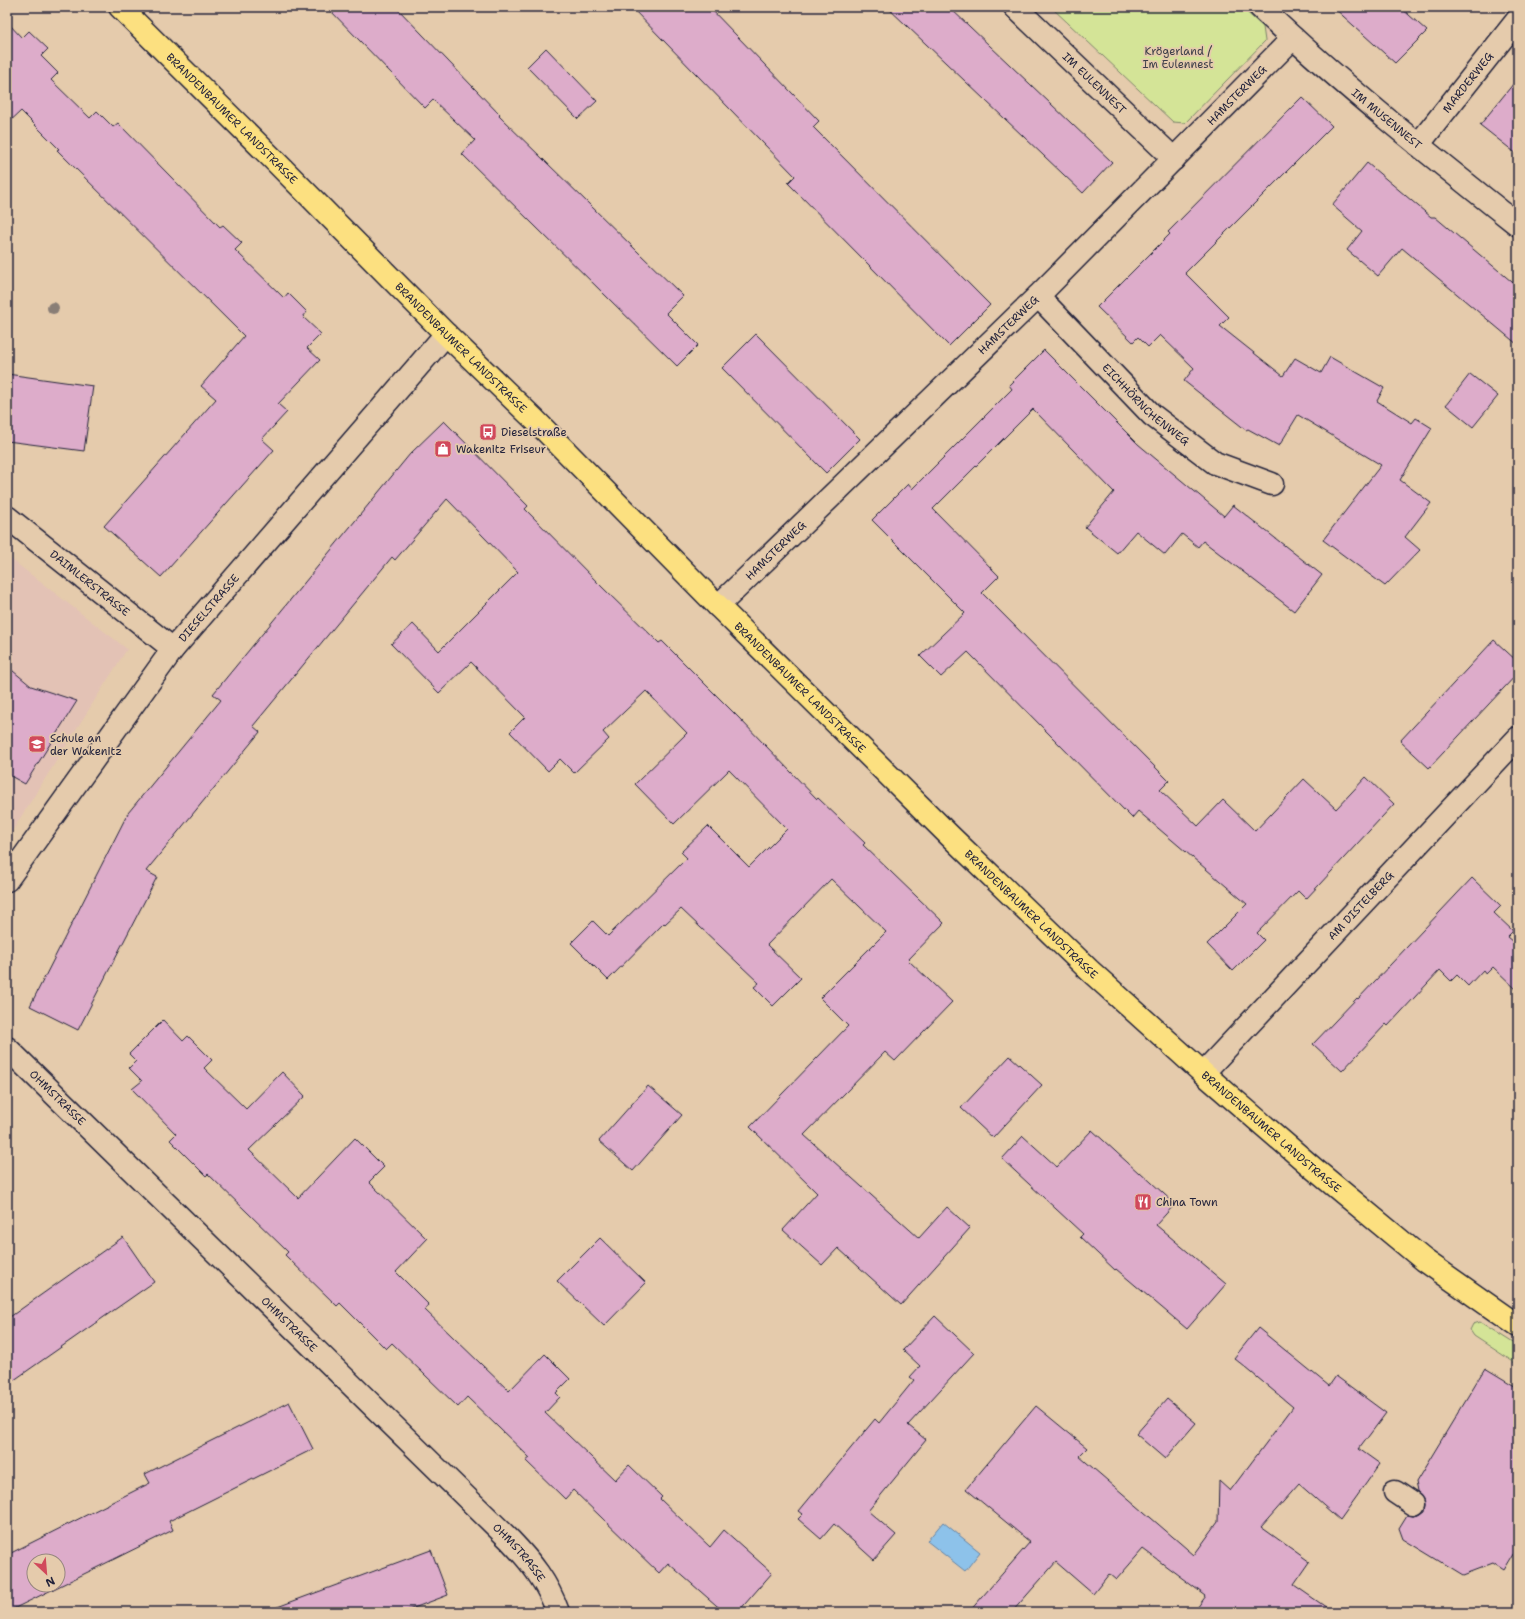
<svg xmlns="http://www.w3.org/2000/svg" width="1525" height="1619" viewBox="0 0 1525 1619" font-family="'Shantell Sans',sans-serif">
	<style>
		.built { fill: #e3c2b5 }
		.green { fill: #d4e497; stroke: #7b8369 }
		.water { fill: #8dc2ea; stroke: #6282a4 }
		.building { fill: #ddacca; stroke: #22223b; fill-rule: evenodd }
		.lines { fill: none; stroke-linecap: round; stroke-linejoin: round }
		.minor-casing { stroke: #22223b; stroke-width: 25 }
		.major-casing { stroke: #22223b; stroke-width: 25 }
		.minor { stroke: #e5cbac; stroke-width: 22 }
		.major { stroke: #fce080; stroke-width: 22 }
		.tree { fill: #897e76 }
		.labels { text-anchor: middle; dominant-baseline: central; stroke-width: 3.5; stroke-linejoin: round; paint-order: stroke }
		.park-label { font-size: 11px; fill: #3d3f49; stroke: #e5cbac }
		.street-label { font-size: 11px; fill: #22223b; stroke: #e5cbac }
		.poi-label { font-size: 11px; fill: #22223b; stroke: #e5cbac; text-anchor: start }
	</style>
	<rect width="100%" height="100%" fill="#e5cbac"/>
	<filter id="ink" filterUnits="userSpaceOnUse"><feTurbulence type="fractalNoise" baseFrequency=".025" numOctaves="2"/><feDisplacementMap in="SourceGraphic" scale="8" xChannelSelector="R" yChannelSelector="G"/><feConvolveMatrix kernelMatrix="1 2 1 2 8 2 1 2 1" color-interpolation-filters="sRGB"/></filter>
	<g filter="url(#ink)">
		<path class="built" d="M 7,556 L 127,649 L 7,839 Z"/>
		<path class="green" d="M 1051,7 L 1241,7 L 1263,27 L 1265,41 L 1185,123 L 1173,122 Z
			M 1480,1322 L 1518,1346 L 1518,1365 L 1474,1336 L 1470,1330 L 1473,1324 Z"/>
		<path class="water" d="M 943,1522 L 980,1552 L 965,1571 L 927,1541 Z"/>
		<path class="building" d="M 327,7 L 396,7 L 500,115 L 499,116 L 683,296 L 666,313 L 698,345 L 677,366 L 462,154 L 475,140 L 433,100 L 425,108 Z
			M 631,7 L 709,7 L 819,121 L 813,127 L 990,305 L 949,346 L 788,183 L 795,176 Z
			M 887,7 L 949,7 L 1112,162 L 1083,193 Z
			M 1333,7 L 1400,7 L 1427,31 L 1395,63 Z
			M 7,22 L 22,38 L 29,31 L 48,49 L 41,56 L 58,73 L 51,80 L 90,118 L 97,111 L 113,127 L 118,123 L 220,227 L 223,225 L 242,243 L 235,250 L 284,298 L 288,293 L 307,312 L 303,317 L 321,334 L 307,348 L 320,360 L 278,404 L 287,412 L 262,439 L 274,450 L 161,577 L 104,526 L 216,399 L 201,386 L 244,336 L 57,150 L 59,149 L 21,111 L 7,124 Z
			M 546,48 L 597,101 L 578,119 L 527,67 Z
			M 1518,78 L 1518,155 L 1480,125 Z
			M 1302,97 L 1332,126 L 1185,273 L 1229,317 L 1220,326 L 1283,376 L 1295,358 L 1321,373 L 1330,357 L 1384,388 L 1377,401 L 1412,423 L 1416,418 L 1432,428 L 1400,480 L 1431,503 L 1405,537 L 1420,550 L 1385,586 L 1323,540 L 1381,465 L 1298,415 L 1279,446 L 1248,429 L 1246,430 L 1184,381 L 1194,368 L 1160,335 L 1148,347 L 1138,337 L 1133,342 L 1097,307 L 1170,234 L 1168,232 Z
			M 1367,163 L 1431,217 L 1435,217 L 1518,287 L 1518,345 L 1402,248 L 1378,276 L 1347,250 L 1362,231 L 1332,205 Z
			M 756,334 L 860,439 L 826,473 L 722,368 Z
			M 1044,350 L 1138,444 L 1224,516 L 1233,505 L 1322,575 L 1294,611 L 1203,541 L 1198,547 L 1182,534 L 1165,555 L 1136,531 L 1117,553 L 1085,527 L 1114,492 L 1033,409 L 933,509 L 999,576 L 982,593 L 1169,781 L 1160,790 L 1198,826 L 1223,800 L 1255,831 L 1304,779 L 1336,809 L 1366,777 L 1394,804 L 1306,899 L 1298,891 L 1257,933 L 1264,940 L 1233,971 L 1207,944 L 1247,904 L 1138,811 L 1132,818 L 968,652 L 941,677 L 920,656 L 965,613 L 872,520 L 908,484 L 912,489 L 1012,389 L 1009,385 Z
			M 7,374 L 93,386 L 84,451 L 7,441 Z
			M 1470,374 L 1498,396 L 1473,427 L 1446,405 Z
			M 444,421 L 528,506 L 525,509 L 602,587 L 659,643 L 662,641 L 739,718 L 817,799 L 818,798 L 865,843 L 863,845 L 944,923 L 908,960 L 952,1002 L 895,1061 L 885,1052 L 804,1135 L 919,1238 L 947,1207 L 970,1228 L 901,1305 L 838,1248 L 822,1265 L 783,1230 L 817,1193 L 750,1127 L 848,1026 L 820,998 L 886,932 L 831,879 L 767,945 L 801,978 L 773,1006 L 754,987 L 759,983 L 681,909 L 665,924 L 664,923 L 608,980 L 571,943 L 593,921 L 608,936 L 687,858 L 681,852 L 708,826 L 749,867 L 787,829 L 729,770 L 674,824 L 635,784 L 687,733 L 646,691 L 603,732 L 609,739 L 574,773 L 560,759 L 548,771 L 510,732 L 525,717 L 471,662 L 439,693 L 391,644 L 413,624 L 439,651 L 518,572 L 447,499 L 395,560 L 392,557 L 253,726 L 260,732 L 146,871 L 157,877 L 78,1030 L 30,1006 L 128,813 L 221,700 L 213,694 L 410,454 Z
			M 1494,640 L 1518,662 L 1518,673 L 1429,768 L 1400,741 Z
			M 7,666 L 31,686 L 77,701 L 25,784 L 7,774 Z
			M 1472,878 L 1501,906 L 1494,913 L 1513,931 L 1507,937 L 1518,946 L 1518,991 L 1493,967 L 1486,974 L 1483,970 L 1468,986 L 1457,975 L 1451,981 L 1440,970 L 1388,1026 L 1386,1024 L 1342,1071 L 1313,1044 L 1357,998 L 1358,999 Z
			M 163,1020 L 183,1041 L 188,1036 L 212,1060 L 204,1068 L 246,1109 L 282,1072 L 305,1096 L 249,1150 L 298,1198 L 355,1138 L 384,1167 L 369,1182 L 427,1239 L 396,1272 L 429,1305 L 425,1310 L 509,1391 L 545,1354 L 570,1379 L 556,1393 L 560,1397 L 545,1413 L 615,1480 L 629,1465 L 662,1497 L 660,1499 L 710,1547 L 724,1530 L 772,1573 L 738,1612 L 724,1612 L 668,1563 L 659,1573 L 573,1490 L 565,1499 L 526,1461 L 530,1458 L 467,1397 L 458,1407 L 392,1343 L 386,1349 L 340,1303 L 337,1306 L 285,1255 L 288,1252 L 208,1174 L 206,1176 L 170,1140 L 176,1134 L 132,1089 L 142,1081 L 129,1068 L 136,1061 L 129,1054 Z
			M 1010,1056 L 1042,1085 L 993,1138 L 961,1108 Z
			M 648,1086 L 682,1115 L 633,1171 L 599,1141 Z
			M 1092,1130 L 1139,1173 L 1140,1172 L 1175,1204 L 1156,1225 L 1226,1284 L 1187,1329 L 1116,1269 L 1115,1270 L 1080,1237 L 1083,1234 L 1002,1159 L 1023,1136 L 1057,1167 Z
			M 123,1237 L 154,1282 L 7,1385 L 7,1319 Z
			M 600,1238 L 646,1283 L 604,1326 L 557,1281 Z
			M 935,1316 L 974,1353 L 908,1425 L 926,1440 L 868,1511 L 896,1535 L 874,1560 L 834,1524 L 821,1539 L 798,1519 L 803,1514 L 799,1511 L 875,1419 L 879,1423 L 914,1380 L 910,1377 L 920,1366 L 903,1350 Z
			M 1258,1328 L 1329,1386 L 1336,1376 L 1386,1413 L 1359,1449 L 1380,1464 L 1340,1520 L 1299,1484 L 1261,1527 L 1310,1562 L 1294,1585 L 1333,1612 L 1194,1612 L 1206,1596 L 1143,1549 L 1116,1580 L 1109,1574 L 1093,1594 L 1056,1562 L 1012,1612 L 969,1612 L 1030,1542 L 966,1489 L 1036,1406 L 1087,1448 L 1079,1456 L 1194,1555 L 1218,1522 L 1219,1481 L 1230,1491 L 1293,1407 L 1234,1358 Z
			M 1485,1368 L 1518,1388 L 1518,1547 L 1503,1572 L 1491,1564 L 1462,1575 L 1403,1539 L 1399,1528 L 1407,1515 L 1413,1516 L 1418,1515 L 1424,1511 L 1425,1505 L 1424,1499 L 1418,1492 L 1416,1482 Z
			M 1167,1399 L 1196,1423 L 1165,1459 L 1136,1434 Z
			M 289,1402 L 313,1449 L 169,1521 L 173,1530 L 7,1612 L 7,1555 L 150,1483 L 145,1474 ZM 34,1561 L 58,1561 L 58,1585 L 34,1585 Z
			M 431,1550 L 448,1595 L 403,1612 L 272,1612 L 272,1609 Z"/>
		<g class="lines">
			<defs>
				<g id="minor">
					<path id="s1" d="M 1015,7 L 1174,159"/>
					<path id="s2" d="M 1260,7 C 1342,85 1430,155 1518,225"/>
					<path id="s3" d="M 1418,145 L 1518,19"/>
					<path id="s4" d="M 1038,296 L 1152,415 L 1215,463 L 1272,484"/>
					<path id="s5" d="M 7,517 L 173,649"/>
					<path id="s6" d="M 718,606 L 1038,296 L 1293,38"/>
					<path id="s7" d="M 7,880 L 173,649 L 446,334"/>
					<path id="s8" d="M 7,1048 L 510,1540 C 532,1563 547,1582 558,1612"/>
					<path id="s9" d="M 1203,1073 L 1518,738"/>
					<path d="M 1395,1492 L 1413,1504"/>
				</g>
				<g id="major">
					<path id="s10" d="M 120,7 L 272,158 L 446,334 L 535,420 L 718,606 L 950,836 L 1089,970 L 1203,1073 L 1313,1168 L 1424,1260 L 1518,1326"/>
				</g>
			</defs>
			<use href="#minor" class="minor-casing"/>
			<use href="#major" class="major-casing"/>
			<use href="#minor" class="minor"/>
			<use href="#major" class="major"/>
		</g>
		<circle class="tree" cx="53" cy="308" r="6"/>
	</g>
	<defs>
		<symbol id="bus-square" viewBox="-11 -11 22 22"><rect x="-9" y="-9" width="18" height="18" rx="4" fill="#d1495b" stroke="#e5cbac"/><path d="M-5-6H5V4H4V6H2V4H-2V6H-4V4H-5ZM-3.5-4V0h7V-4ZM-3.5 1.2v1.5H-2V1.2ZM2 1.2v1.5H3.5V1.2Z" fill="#fff"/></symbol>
		<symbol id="shop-square" viewBox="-11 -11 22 22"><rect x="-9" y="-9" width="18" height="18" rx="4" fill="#d1495b" stroke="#e5cbac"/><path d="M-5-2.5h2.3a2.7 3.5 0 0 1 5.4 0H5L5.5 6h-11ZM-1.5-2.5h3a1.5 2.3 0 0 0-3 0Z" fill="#fff"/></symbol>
		<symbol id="school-square" viewBox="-11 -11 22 22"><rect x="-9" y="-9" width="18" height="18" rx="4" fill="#d1495b" stroke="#e5cbac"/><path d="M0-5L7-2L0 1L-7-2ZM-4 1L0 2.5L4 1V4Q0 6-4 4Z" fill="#fff"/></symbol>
		<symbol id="restaurant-square" viewBox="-11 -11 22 22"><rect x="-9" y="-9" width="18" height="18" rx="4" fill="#d1495b" stroke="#e5cbac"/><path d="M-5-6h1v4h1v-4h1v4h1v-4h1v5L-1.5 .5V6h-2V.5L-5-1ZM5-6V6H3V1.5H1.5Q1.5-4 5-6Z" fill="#fff"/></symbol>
	</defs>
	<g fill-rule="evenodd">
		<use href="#bus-square" x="478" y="422" width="20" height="20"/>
		<use href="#shop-square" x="433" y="439" width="20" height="20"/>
		<use href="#school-square" x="27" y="734" width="20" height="20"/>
		<use href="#restaurant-square" x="1133" y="1192" width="20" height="20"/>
	</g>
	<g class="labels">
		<g class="park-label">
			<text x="1178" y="51">Krögerland /<tspan x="1178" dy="13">Im Eulennest</tspan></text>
		</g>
		<g class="street-label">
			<text stroke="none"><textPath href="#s3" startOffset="80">MARDERWEG</textPath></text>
			<text stroke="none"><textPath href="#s1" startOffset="110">IM EULENNEST</textPath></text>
			<text stroke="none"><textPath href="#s6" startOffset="728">HAMSTERWEG</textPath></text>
			<text stroke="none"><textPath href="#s10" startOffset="158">BRANDENBAUMER LANDSTRASSE</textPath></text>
			<text stroke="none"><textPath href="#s2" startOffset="169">IM MUSENNEST</textPath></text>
			<text stroke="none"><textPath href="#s6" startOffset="404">HAMSTERWEG</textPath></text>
			<text stroke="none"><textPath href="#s10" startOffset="482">BRANDENBAUMER LANDSTRASSE</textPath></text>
			<text stroke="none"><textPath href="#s4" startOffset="153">EICHHÖRNCHENWEG</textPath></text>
			<text stroke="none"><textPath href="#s6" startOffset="80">HAMSTERWEG</textPath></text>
			<text stroke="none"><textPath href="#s5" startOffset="106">DAIMLERSTRASSE</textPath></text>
			<text stroke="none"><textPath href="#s7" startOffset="339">DIESELSTRASSE</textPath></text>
			<text stroke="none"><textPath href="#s10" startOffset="962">BRANDENBAUMER LANDSTRASSE</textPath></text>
			<text stroke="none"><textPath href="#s9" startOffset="230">AM DISTELBERG</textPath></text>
			<text stroke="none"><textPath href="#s10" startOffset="1286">BRANDENBAUMER LANDSTRASSE</textPath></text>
			<text stroke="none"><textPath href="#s8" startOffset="71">OHMSTRASSE</textPath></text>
			<text stroke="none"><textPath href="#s10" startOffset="1610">BRANDENBAUMER LANDSTRASSE</textPath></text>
			<text stroke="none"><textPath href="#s8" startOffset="395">OHMSTRASSE</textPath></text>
			<text stroke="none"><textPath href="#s8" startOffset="719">OHMSTRASSE</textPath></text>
		</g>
		<g class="poi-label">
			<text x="501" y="432">Dieselstraße</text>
			<text x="456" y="449">Wakenitz Friseur</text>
			<text x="50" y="738">Schule an<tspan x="50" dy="13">der Wakenitz</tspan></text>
			<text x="1156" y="1202">China Town</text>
		</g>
	</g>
	<rect width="1525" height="1619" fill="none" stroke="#e5cbac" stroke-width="24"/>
	<rect x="12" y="12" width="1501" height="1595" fill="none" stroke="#22223b" stroke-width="1.5" filter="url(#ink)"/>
	<g transform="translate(46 1573) rotate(154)"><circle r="19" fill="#e5cbac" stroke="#97877f"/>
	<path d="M0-3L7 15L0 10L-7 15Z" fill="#d1495b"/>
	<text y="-6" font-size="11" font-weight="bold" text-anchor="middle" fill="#22223b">N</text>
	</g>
</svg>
